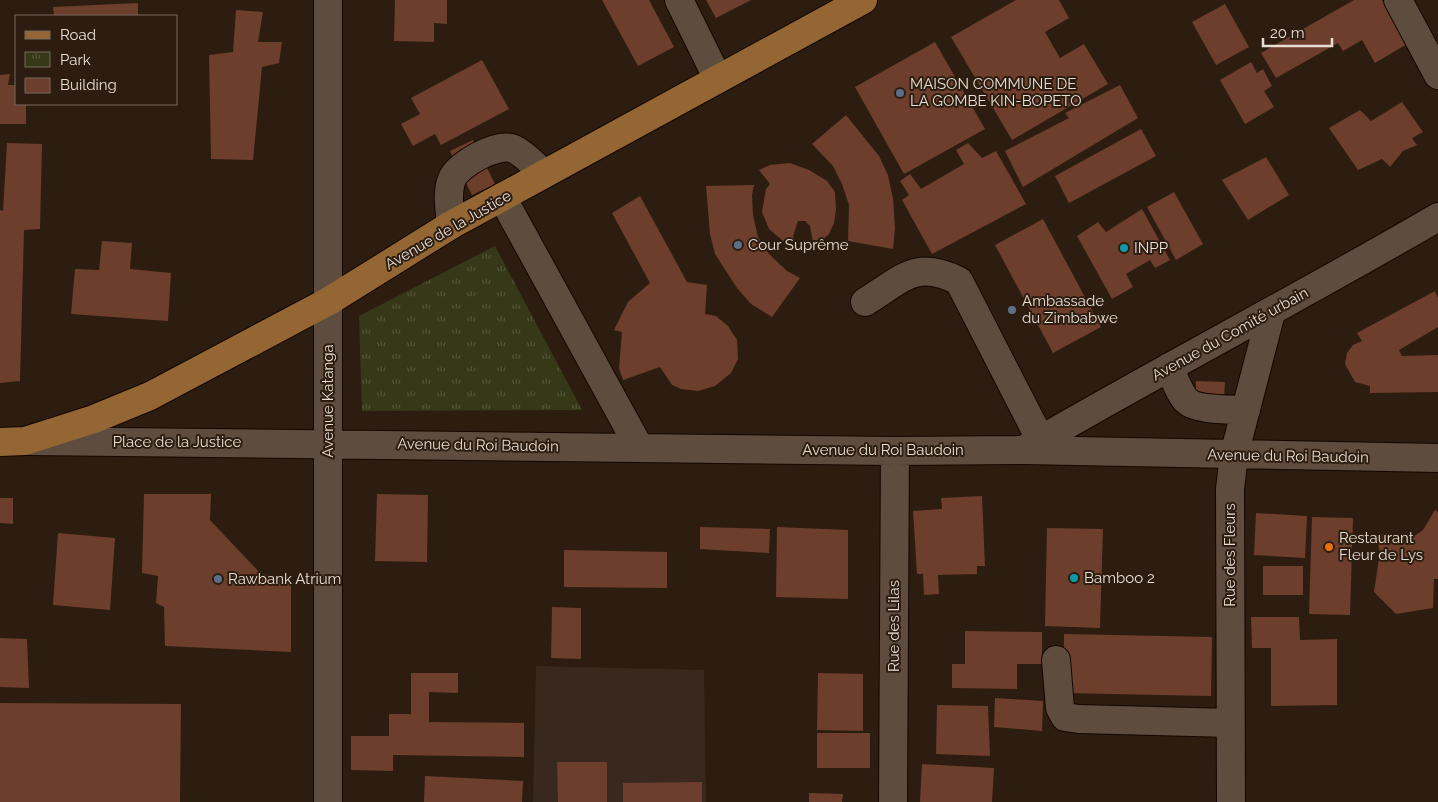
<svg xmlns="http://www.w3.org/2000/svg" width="1438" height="802" viewBox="0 0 1438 802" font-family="Raleway,sans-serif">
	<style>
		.education { fill: #38281e }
		.park { fill: url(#park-tufts) }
		.building { fill: #6d3e2b }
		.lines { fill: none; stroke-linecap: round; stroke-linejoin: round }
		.minor-casing { stroke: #140700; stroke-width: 30 }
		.major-casing { stroke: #140700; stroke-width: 30 }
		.minor { stroke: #5e4c3e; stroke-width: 28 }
		.major { stroke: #936633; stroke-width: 28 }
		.service-dot { fill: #5c6f8a; stroke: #2c1d10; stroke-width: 2 }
		.culture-dot { fill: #0f9aa8; stroke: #2c1d10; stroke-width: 2 }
		.food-dot { fill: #e8710a; stroke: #2c1d10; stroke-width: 2 }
		.labels { text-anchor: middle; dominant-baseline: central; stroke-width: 4; stroke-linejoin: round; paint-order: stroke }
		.poi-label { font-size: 15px; fill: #e7ddd4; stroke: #2c1d10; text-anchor: start }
		.street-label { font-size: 15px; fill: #e7ddd4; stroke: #2c1d10 }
	</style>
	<defs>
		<pattern id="park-tufts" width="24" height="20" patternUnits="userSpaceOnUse" patternTransform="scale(1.25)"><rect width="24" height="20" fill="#363917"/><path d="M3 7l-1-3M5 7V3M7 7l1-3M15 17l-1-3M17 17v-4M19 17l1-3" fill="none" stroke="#535538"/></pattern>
	</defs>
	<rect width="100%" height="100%" fill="#2c1d10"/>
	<path class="education" d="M 536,666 L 704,670 L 706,802 L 533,802 Z"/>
	<path class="park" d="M 495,246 L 582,410 L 362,411 L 359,316 Z"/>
	<path class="building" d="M 395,0 L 447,0 L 447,24 L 434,23 L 434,42 L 394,41 Z
		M 602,0 L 649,0 L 674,47 L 638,66 Z
		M 706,0 L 751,0 L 716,18 Z
		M 1016,0 L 1059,0 L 1069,18 L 1045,32 L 1060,58 L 1084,44 L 1108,84 L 1012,140 L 951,37 Z
		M 1354,0 L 1382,0 L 1407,44 L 1375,63 L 1362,40 L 1343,51 L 1338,43 L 1276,78 L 1261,53 Z
		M 138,3 L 138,16 L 54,16 L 53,7 Z
		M 1225,4 L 1249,47 L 1216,65 L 1192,22 Z
		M 236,10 L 263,12 L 258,42 L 282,42 L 279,63 L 262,67 L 253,160 L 211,159 L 209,55 L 233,52 Z
		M 935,42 L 985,129 L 904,174 L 855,87 Z
		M 482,60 L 509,109 L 441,145 L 435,134 L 413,146 L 401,124 L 420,114 L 411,98 Z
		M 1251,62 L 1257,73 L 1263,69 L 1272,86 L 1264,91 L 1274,107 L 1245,124 L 1220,80 Z
		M 10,74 L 8,85 L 16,85 L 16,104 L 26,104 L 26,124 L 0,124 L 0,75 Z
		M 1120,85 L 1138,118 L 1023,187 L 1005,151 L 1069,118 L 1065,113 Z
		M 1402,102 L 1423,132 L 1412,138 L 1417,145 L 1403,151 L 1390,167 L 1382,159 L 1358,170 L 1329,128 L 1360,110 L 1371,121 Z
		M 846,115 L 879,156 L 888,175 L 893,199 L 895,228 L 893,249 L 848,241 L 849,205 L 842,184 L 833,166 L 812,144 Z
		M 1141,129 L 1156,156 L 1069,203 L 1055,176 Z
		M 473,140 L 495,184 L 472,195 L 450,151 Z
		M 7,143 L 42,144 L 40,229 L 24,230 L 20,381 L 0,383 L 0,210 L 3,211 Z
		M 968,143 L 982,158 L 996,151 L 1026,204 L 932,254 L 902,200 L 909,195 L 900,181 L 910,174 L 921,189 L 964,164 L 956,150 Z
		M 1266,157 L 1289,195 L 1248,220 L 1222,180 Z
		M 790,163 L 809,170 L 827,181 L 835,192 L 836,209 L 834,223 L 829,234 L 821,241 L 813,242 L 810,226 L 805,221 L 798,221 L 793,236 L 796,244 L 783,241 L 769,229 L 762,212 L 766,189 L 770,184 L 759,170 L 770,165 Z
		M 754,185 L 752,195 L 753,215 L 758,237 L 769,254 L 787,271 L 800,278 L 772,317 L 751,304 L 737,288 L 715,254 L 710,234 L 706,186 Z
		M 1174,192 L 1203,244 L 1176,260 L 1147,207 Z
		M 640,196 L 687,282 L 707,285 L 705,314 L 716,316 L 728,326 L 737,340 L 738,359 L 731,373 L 715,386 L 698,391 L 681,389 L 672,385 L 660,367 L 623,380 L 619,368 L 622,332 L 614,330 L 628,302 L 650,283 L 612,213 Z
		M 1142,209 L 1170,260 L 1155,268 L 1150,260 L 1126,274 L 1133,287 L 1112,299 L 1077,236 L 1098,222 L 1106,232 Z
		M 1043,219 L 1101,327 L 1053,353 L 995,245 Z
		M 102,241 L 132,243 L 130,269 L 171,273 L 168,321 L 71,314 L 75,269 L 99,270 Z
		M 1435,291 L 1438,298 L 1438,327 L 1399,350 L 1402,356 L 1438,355 L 1438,392 L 1370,393 L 1370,386 L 1355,382 L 1345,364 L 1347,353 L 1353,345 L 1362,341 L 1357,333 Z
		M 1196,381 L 1225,382 L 1223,420 L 1195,419 Z
		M 144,494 L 211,494 L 210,520 L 261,574 L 291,579 L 291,652 L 165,646 L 164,607 L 156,603 L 158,576 L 142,573 Z
		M 377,494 L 428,495 L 427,562 L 375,561 Z
		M 982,496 L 985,566 L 977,566 L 977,574 L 938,575 L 939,594 L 924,595 L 923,574 L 917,574 L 913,511 L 942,509 L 941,498 Z
		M 0,498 L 13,498 L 13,524 L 0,523 Z
		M 1435,510 L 1438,512 L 1438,579 L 1434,579 L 1433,608 L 1396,614 L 1374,592 L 1380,552 L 1376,536 L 1387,533 L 1401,545 L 1423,530 Z
		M 1256,513 L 1307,516 L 1305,558 L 1254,555 Z
		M 1312,517 L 1353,518 L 1350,615 L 1309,614 Z
		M 700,527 L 770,529 L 769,553 L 700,549 Z
		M 777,527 L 848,530 L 848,599 L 776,597 Z
		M 1047,528 L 1103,529 L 1100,628 L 1045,626 Z
		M 58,533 L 115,538 L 110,610 L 53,605 Z
		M 564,550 L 667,552 L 667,588 L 564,587 Z
		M 1263,566 L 1303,566 L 1303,595 L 1263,595 Z
		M 552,607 L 581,608 L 581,659 L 551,658 Z
		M 1251,617 L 1299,617 L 1300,640 L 1337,639 L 1337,705 L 1271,706 L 1271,648 L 1252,648 Z
		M 965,631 L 1042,632 L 1042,664 L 1017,664 L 1017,689 L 952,688 L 952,664 L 965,664 Z
		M 1064,634 L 1212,637 L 1211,696 L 1063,693 Z
		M 0,638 L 27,639 L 29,688 L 0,687 Z
		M 411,673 L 458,673 L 458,693 L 429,692 L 429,722 L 524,723 L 524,757 L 393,755 L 393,771 L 351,770 L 351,736 L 389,736 L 389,714 L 411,714 Z
		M 818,673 L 863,674 L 863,731 L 817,730 Z
		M 995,698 L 1043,701 L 1042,731 L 994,727 Z
		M 0,703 L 181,704 L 180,802 L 0,802 Z
		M 937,705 L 988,706 L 990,756 L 936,754 Z
		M 817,733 L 870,733 L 870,768 L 817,768 Z
		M 557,762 L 607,762 L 607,802 L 558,802 Z
		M 922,764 L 994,768 L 992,802 L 920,802 Z
		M 425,776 L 523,781 L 522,802 L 424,802 Z
		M 702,782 L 702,802 L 623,802 L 623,783 Z
		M 809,793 L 843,794 L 842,802 L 809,802 Z"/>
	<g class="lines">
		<defs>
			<path id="minor" d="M 679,0 L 718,79
				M 1398,0 L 1438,75
				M 502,197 L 639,447
				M 451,225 C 450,211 446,193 452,179 C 458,164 498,142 514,149 C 525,154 536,167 544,174
				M 865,302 C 903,279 915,259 959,281 L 1040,439
				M 1169,367 C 1174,377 1178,390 1185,399 C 1194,411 1232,409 1246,410
				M 30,441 L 895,451 L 1023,450 L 1438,458
				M 1023,450 C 1160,370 1301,297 1438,217
				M 1056,660 L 1060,708 L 1065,717 L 1079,719 L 1230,723
				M 328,802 L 328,0
				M 893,802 L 895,451
				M 1231,802 L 1230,489 L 1234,455 L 1271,313"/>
			<path id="major" d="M 0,442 L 25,441 L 94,419 L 150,396 L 329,301 L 451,225 L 863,0"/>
		</defs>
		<use href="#minor" class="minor-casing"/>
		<use href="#major" class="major-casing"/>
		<use href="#minor" class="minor"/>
		<use href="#major" class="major"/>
	</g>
	<g class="service-dot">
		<circle cx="900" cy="93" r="5"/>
		<circle cx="738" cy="245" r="5"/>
		<circle cx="1012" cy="310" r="5"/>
		<circle cx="218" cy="579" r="5"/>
	</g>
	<g class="culture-dot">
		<circle cx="1124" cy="248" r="5"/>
		<circle cx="1074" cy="578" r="5"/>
	</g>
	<circle class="food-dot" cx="1329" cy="547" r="5"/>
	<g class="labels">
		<g class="poi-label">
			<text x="910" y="84">MAISON COMMUNE DE<tspan x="910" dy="17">LA GOMBE KIN-BOPETO</tspan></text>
			<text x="748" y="245">Cour Suprême</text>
			<text x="1134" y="248">INPP</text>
			<text x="1022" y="301">Ambassade<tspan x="1022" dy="17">du Zimbabwe</tspan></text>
			<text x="1339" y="538">Restaurant<tspan x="1339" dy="17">Fleur de Lys</tspan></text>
			<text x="1084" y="578">Bamboo 2</text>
			<text x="228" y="579">Rawbank Atrium</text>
		</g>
		<g class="street-label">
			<text transform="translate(448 230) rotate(-30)">Avenue de la Justice</text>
			<text transform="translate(1230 334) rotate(-29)">Avenue du Comité urbain</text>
			<text transform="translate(328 401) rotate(-90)">Avenue Katanga</text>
			<text x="177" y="442">Place de la Justice</text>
			<text transform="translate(478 445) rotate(1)">Avenue du Roi Baudoin</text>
			<text x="883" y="450">Avenue du Roi Baudoin</text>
			<text transform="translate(1288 456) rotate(1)">Avenue du Roi Baudoin</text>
			<text transform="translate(1230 555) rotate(-90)">Rue des Fleurs</text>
			<text transform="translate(894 626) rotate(-90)">Rue des Lilas</text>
		</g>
	</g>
	<rect x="15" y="15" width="162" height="90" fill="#2c1d10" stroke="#776a5e"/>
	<rect x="25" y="31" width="25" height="8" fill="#936633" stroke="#776a5e"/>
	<text x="60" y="40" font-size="15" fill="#e7ddd4">Road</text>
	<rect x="25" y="52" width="25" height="15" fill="url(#park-tufts)" stroke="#776a5e"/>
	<text x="60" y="65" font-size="15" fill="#e7ddd4">Park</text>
	<rect x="25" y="78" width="25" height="15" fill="#6d3e2b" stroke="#776a5e"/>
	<text x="60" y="90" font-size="15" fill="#e7ddd4">Building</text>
	<path d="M1263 38v8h69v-8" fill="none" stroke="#e7ddd4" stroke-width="2.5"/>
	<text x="1270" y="38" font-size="15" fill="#e7ddd4" stroke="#2c1d10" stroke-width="4" paint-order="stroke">20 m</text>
</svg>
